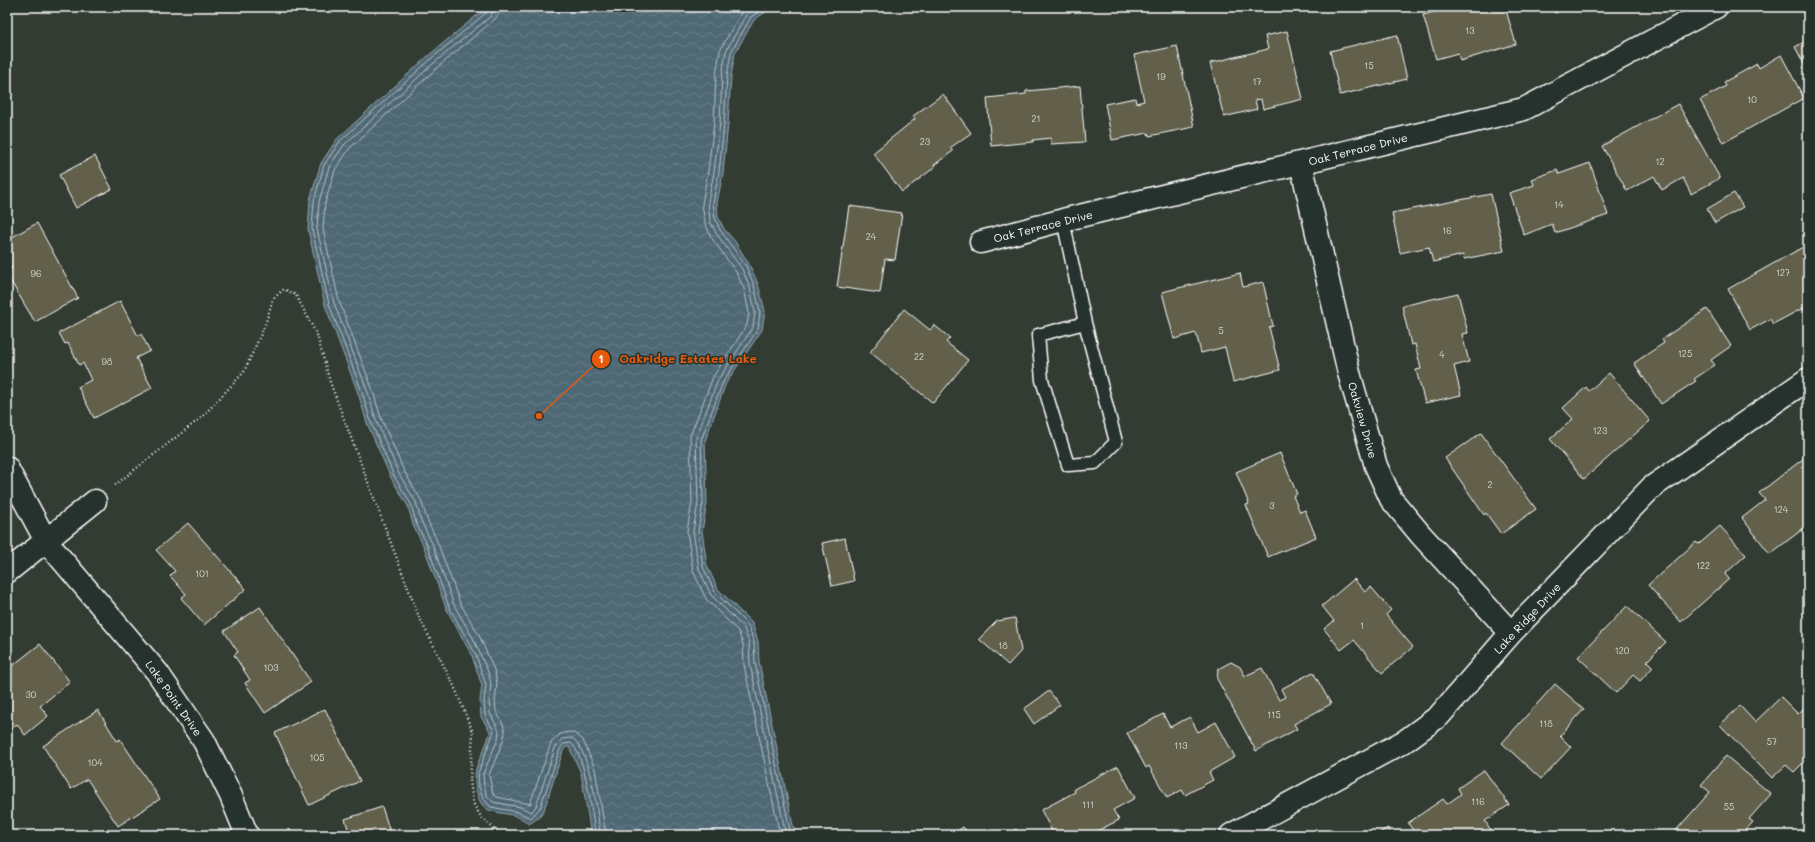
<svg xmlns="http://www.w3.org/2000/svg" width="1815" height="842" viewBox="0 0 1815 842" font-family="Mali,sans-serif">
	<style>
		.water { fill: url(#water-waves); stroke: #95a4ac }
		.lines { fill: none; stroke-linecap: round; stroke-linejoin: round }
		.shore { stroke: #b9c3c7; stroke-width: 1 }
		.building { fill: #62614c; stroke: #fff }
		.lane-casing { stroke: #fff; stroke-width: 15 }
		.street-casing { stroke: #fff; stroke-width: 25 }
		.path { stroke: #fff; stroke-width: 2.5; stroke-dasharray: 1 3; stroke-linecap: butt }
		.lane { stroke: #26332d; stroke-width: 12 }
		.street { stroke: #26332d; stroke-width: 22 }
		.labels { text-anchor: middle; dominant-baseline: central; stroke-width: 3; stroke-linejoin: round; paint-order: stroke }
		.number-label { font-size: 9px; fill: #d8d8d2 }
		.street-label { font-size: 11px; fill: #fff; stroke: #26332d }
		.leader { fill: none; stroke: #e8590c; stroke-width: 1.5 }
		.callout-dot { fill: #e8590c; stroke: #26332d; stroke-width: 1.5 }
		.mark-label { font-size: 12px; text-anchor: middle; font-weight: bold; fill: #fff }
		.callout-label { font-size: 12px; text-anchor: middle; font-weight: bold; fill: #e8590c; stroke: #26332d; stroke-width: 3; stroke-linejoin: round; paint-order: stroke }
	</style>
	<defs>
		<pattern id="water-waves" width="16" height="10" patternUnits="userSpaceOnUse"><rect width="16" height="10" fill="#4f6874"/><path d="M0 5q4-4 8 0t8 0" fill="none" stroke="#697f89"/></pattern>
	</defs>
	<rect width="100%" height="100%" fill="#323c33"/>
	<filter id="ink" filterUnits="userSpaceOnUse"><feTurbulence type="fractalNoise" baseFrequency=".025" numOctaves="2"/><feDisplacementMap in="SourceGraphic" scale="8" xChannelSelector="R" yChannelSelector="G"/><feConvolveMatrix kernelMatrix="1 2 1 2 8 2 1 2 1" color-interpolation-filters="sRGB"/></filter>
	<g filter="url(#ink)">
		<path class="water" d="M 487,7 L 773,7 L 754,20 L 735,53 L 731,76 L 728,124 L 723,173 L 717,203 L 718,217 L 724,229 L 734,240 L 749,264 L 758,284 L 765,311 L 762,330 L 726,383 L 705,441 L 707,503 L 702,531 L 707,566 L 718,589 L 752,623 L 758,641 L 759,662 L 795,835 L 591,835 L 581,773 L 569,747 L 566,747 L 563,751 L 544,810 L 538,818 L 529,824 C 517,813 506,815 492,811 C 484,809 480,803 478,796 C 468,766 485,757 490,731 L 481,717 L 480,700 L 482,686 L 472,656 L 446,608 L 424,547 L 413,525 L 408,506 L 391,478 L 367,423 L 358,393 L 325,305 L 308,230 L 310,200 L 321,163 L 337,139 L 429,55 Z"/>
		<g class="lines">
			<path class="shore" d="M 489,7 L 487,12 L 432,58 L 340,141 L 324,165 L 314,201 L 312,229 L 329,304 L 362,392 L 371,422 L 394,476 L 411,504 L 416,523 L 427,545 L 449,607 L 476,655 L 486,685 L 484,700 L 485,715 L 494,731 L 478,773 L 479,787 L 483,798 L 491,807 L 518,812 L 531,818 L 540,808 L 560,749 L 564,744 L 571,743 C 585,754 593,816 595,835
				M 494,7 L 491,16 L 435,62 L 344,145 L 329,167 L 319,202 L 317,229 L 334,303 L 367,390 L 376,420 L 399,474 L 416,502 L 421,521 L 432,543 L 454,605 L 473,638 L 489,674 L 491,685 L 489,700 L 490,713 L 499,731 L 498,739 L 483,774 L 484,786 L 487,796 L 493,802 L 520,807 L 532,812 L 536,806 L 555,748 L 562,739 L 572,738 C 589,747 599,816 600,835
				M 500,7 L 499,14 L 495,19 L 439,66 L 349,149 L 335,170 L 325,203 L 323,229 L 339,301 L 372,388 L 381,418 L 404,471 L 421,500 L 427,519 L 437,541 L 460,603 L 479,635 L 495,672 L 497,685 L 495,701 L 496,711 L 503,724 L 505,732 L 503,741 L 489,775 L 493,794 L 497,797 L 530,804 L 551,743 L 560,734 L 568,732 L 574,733 L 583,740 L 595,769 L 606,835
				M 746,7 L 741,13 L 720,50 L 716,75 L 714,123 L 708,171 L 702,204 L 705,223 L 711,237 L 736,272 L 744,289 L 749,313 L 747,325 L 713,377 L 690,436 L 692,502 L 687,531 L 693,571 L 706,599 L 738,631 L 743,644 L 744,665 L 780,835
				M 757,7 L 746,15 L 726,51 L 722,75 L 720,123 L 714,172 L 708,202 L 710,221 L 716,233 L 742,269 L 750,287 L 755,312 L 753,327 L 718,380 L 696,438 L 698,503 L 693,531 L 699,569 L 711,595 L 744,628 L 749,643 L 750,664 L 786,835
				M 766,7 L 751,17 L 731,52 L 727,76 L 724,124 L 719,172 L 713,203 L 715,218 L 720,230 L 746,266 L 754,285 L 760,312 L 758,329 L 723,382 L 701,440 L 703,503 L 698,531 L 703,567 L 715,592 L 748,625 L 754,642 L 755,663 L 791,835"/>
		</g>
		<path class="building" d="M 1451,7 L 1505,7 L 1516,44 L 1460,61 L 1458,53 L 1436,59 L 1423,15 Z
			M 1552,7 L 1567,7 L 1555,13 Z
			M 1287,31 L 1303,99 L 1263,109 L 1261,99 L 1255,100 L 1257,109 L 1224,117 L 1210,63 L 1268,49 L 1265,36 Z
			M 1397,35 L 1407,79 L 1340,95 L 1330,51 Z
			M 1808,40 L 1808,71 L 1795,47 Z
			M 1177,46 L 1194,127 L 1149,136 L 1148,133 L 1112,140 L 1105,104 L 1135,98 L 1136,103 L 1144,101 L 1134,55 Z
			M 1781,55 L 1804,98 L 1723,143 L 1700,100 L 1726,86 L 1724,82 L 1757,64 L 1759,68 Z
			M 1080,86 L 1085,142 L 1051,144 L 1051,138 L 1033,140 L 1033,142 L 991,146 L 987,98 L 1026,94 L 1026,91 Z
			M 943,94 L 971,133 L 950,148 L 953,151 L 934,165 L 935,167 L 902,192 L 873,153 L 915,119 L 913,116 Z
			M 1678,104 L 1720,178 L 1691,194 L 1683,178 L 1662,190 L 1654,176 L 1627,191 L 1602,146 Z
			M 95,156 L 112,189 L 76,208 L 59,175 Z
			M 1590,163 L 1608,215 L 1555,233 L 1552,224 L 1524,235 L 1509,193 L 1534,185 L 1532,179 L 1557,170 L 1559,174 Z
			M 1734,193 L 1743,207 L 1715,223 L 1707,209 Z
			M 1491,194 L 1504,251 L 1464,259 L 1463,255 L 1433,262 L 1429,247 L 1400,253 L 1392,213 Z
			M 849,206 L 902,213 L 895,260 L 885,259 L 880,293 L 837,287 Z
			M 37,223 L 78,298 L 35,322 L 7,275 L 7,271 L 12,268 L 7,260 L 7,240 Z
			M 1803,247 L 1808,256 L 1808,311 L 1805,312 L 1803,308 L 1773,324 L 1770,319 L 1750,330 L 1728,289 Z
			M 1240,273 L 1243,287 L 1263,282 L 1273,326 L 1269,327 L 1280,370 L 1233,382 L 1225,347 L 1201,353 L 1196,333 L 1174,339 L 1162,292 Z
			M 1458,293 L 1468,333 L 1462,334 L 1469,362 L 1454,366 L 1461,395 L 1425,403 L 1416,370 L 1421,369 L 1415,344 L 1411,345 L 1402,306 Z
			M 120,301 L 138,336 L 141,334 L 150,351 L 136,358 L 152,388 L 94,418 L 78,387 L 91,380 L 83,363 L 79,365 L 68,343 L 65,344 L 59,333 Z
			M 904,309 L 930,330 L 934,325 L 950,338 L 946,342 L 968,360 L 933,403 L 870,352 Z
			M 1707,309 L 1731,346 L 1711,360 L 1715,365 L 1694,379 L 1696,381 L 1661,404 L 1634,363 L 1664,343 L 1662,339 Z
			M 1609,373 L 1650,421 L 1584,479 L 1550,439 L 1573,419 L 1563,408 L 1586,387 L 1589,391 Z
			M 1481,433 L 1536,509 L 1501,534 L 1486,513 L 1484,515 L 1445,458 Z
			M 1280,453 L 1297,494 L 1293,496 L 1300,512 L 1305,510 L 1316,537 L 1268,557 L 1246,505 L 1249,504 L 1236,472 Z
			M 1808,455 L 1808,525 L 1770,554 L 1742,518 L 1765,500 L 1759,493 Z
			M 188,523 L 246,589 L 204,625 L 181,598 L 186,594 L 170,576 L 175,571 L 156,550 Z
			M 1720,526 L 1746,555 L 1725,574 L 1729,579 L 1681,622 L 1648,585 L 1696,542 L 1699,544 Z
			M 845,538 L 854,581 L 832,586 L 822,543 Z
			M 1354,579 L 1365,592 L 1371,587 L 1391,610 L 1386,615 L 1413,647 L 1382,673 L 1354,640 L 1341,650 L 1324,629 L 1334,621 L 1322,606 Z
			M 1627,606 L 1666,642 L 1647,661 L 1653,667 L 1640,681 L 1633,675 L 1616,693 L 1578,657 Z
			M 260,607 L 311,682 L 265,713 L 245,683 L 250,680 L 234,655 L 238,652 L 224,631 Z
			M 1015,618 L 1021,651 L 1008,665 L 979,639 L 997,621 Z
			M 40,644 L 70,682 L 40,706 L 48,716 L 25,735 L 17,724 L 7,732 L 7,670 Z
			M 1231,662 L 1240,667 L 1245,676 L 1262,668 L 1279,700 L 1285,697 L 1281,689 L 1313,672 L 1331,704 L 1294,724 L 1297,729 L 1256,751 L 1217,679 L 1218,669 Z
			M 1555,684 L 1584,709 L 1560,736 L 1571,747 L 1541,779 L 1502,743 Z
			M 1049,691 L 1060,705 L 1034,724 L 1024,709 Z
			M 1781,697 L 1798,714 L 1808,704 L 1808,758 L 1794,772 L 1786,765 L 1772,778 L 1720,725 L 1740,706 L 1755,722 Z
			M 325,709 L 360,781 L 309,805 L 275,733 Z
			M 98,710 L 117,741 L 120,739 L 160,799 L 118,826 L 87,779 L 71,789 L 43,746 Z
			M 1163,714 L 1170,727 L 1190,717 L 1198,732 L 1216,722 L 1235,757 L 1209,772 L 1213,780 L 1185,795 L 1182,790 L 1167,798 L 1149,766 L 1146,768 L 1127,733 Z
			M 1726,756 L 1771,794 L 1749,819 L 1753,822 L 1741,835 L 1672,835 L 1710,792 L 1701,785 Z
			M 1118,766 L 1135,798 L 1113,810 L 1119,820 L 1097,831 L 1098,833 L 1095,835 L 1054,835 L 1041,810 L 1075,792 L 1074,789 Z
			M 1484,770 L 1509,805 L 1485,821 L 1494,835 L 1416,835 L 1408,823 L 1443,799 L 1447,804 L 1461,794 L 1458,788 Z
			M 382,807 L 391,835 L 350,835 L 345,819 Z
			M 963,827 L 970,835 L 952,835 Z
			M 1388,828 L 1392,835 L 1375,835 Z
			M 1016,829 L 1020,835 L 1007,835 Z"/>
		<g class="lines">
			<defs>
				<path id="lane" d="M 1063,220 L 1085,323 L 1116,442 L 1095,463 L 1068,465 L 1042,380 L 1038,335 L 1085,323"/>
				<path id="street" d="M 1301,163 L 1349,373 L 1376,466 L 1391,499 L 1421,535 L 1511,633
					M 981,242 L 1063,220 L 1524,109 L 1716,7
					M 7,468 L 46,541 L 157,672 L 204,741 L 231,796 L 247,835
					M 7,572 L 95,501
					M 1231,835 L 1405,741 L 1439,716 L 1511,633 L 1652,487 L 1808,379"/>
			</defs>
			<use href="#lane" class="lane-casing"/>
			<use href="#street" class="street-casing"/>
			<path class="path" d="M 115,485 L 202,417 L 244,372 L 265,325 L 273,299 L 284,289 L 296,295 L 317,335 L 330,382 L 419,617 L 454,686 L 473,732 L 470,780 L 473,803 L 481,817 L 501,835"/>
			<use href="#lane" class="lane"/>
			<use href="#street" class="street"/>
		</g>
	</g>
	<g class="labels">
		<g class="number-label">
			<text x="1470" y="30">13</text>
			<text x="1369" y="65">15</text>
			<text x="1161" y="76">19</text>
			<text x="1257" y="81">17</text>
			<text x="1752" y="99">10</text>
			<text x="1036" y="118">21</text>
			<text x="925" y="141">23</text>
			<text x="1660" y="161">12</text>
			<text x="1559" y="204">14</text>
			<text x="1447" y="230">16</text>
			<text x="871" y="236">24</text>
			<text x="1783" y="272">127</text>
			<text x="36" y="273">96</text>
			<text x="1221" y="330">5</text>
			<text x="1685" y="353">125</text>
			<text x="1442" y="354">4</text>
			<text x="919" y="356">22</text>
			<text x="107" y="361">98</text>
			<text x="1600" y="430">123</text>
			<text x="1490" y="484">2</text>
			<text x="1272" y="505">3</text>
			<text x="1781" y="509">124</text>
			<text x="1703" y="565">122</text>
			<text x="202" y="573">101</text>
			<text x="1362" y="625">1</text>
			<text x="1003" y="645">18</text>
			<text x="1622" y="650">120</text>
			<text x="271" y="667">103</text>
			<text x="31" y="694">30</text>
			<text x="1274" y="714">115</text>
			<text x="1546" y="723">118</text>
			<text x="1772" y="741">57</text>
			<text x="1181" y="745">113</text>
			<text x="317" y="757">105</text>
			<text x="95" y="762">104</text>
			<text x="1478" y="801">116</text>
			<text x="1088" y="804">111</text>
			<text x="1729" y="806">55</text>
		</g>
		<g class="street-label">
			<text transform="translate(1358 149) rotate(-14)">Oak Terrace Drive</text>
			<text transform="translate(1043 226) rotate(-14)">Oak Terrace Drive</text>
			<text transform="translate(1363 420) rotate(74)">Oakview Drive</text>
			<text transform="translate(1527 618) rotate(-47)">Lake Ridge Drive</text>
			<text transform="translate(174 698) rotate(55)">Lake Point Drive</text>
		</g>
	</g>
	<path class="leader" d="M539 416L601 359"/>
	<g class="callout-dot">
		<circle cx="539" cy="416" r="4"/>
		<circle cx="601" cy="359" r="10"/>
	</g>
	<g class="mark-label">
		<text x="601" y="363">1</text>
	</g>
	<g class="callout-label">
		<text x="688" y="363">Oakridge Estates Lake</text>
	</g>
	<rect width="1815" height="842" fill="none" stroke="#26332d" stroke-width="24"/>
	<rect x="12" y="12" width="1791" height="818" fill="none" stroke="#fff" stroke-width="1.5" filter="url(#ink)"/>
</svg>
